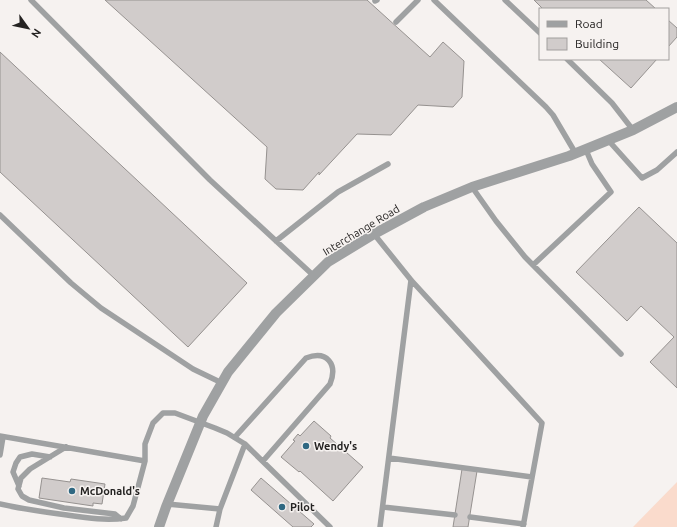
<svg xmlns="http://www.w3.org/2000/svg" width="677" height="527" viewBox="0 0 677 527" font-family="Ubuntu,sans-serif">
	<style>
		.green { fill: #fadbcc }
		.building { fill: #d1cccb; stroke: #969290 }
		.lines { fill: none; stroke-linecap: round; stroke-linejoin: round }
		.service { stroke: #9fa1a2; stroke-width: 5.5 }
		.minor { stroke: #9fa1a2; stroke-width: 10 }
		.poi-dot { fill: #2f6882; stroke: #f6f2f0; stroke-width: 1.5 }
		.labels { text-anchor: middle; dominant-baseline: central; stroke-width: 3; stroke-linejoin: round; paint-order: stroke }
		.street-label { font-size: 11px; fill: #252322; stroke: #f6f2f0 }
		.poi-label { font-size: 11px; font-weight: bold; fill: #252322; stroke: #f6f2f0; text-anchor: start }
	</style>
	<rect width="100%" height="100%" fill="#f6f2f0"/>
	<path class="green" d="M 677,482 L 677,527 L 633,527 Z"/>
	<path class="building" d="M 105,0 L 367,0 L 430,57 L 443,42 L 464,61 L 462,97 L 453,107 L 418,105 L 391,135 L 357,134 L 319,175 L 319,172 L 303,190 L 276,189 L 265,179 L 267,147 Z
		M 534,0 L 646,0 L 656,9 L 543,9 Z
		M 668,20 L 677,28 L 677,37 L 668,47 Z
		M 0,52 L 247,283 L 188,347 L 0,172 Z
		M 599,59 L 657,59 L 631,88 Z
		M 639,207 L 677,243 L 677,388 L 650,362 L 674,337 L 641,306 L 627,321 L 576,272 Z
		M 314,421 L 331,436 L 330,438 L 363,467 L 333,501 L 300,471 L 299,472 L 281,457 L 295,441 L 293,440 L 298,434 L 300,436 Z
		M 462,469 L 477,471 L 468,527 L 453,527 Z
		M 42,478 L 70,482 L 71,479 L 105,484 L 102,504 L 93,503 L 93,506 L 39,498 Z
		M 261,478 L 314,524 L 311,527 L 293,527 L 251,490 Z"/>
	<g class="lines">
		<path class="service" d="M 31,0 L 210,180 L 314,276
			M 434,0 L 546,107 L 553,115 L 576,154
			M 505,0 L 540,33
			M 375,1 L 377,0
			M 396,22 L 418,0
			M 567,59 L 612,103 L 633,130
			M 608,140 L 642,178 L 657,170 L 677,152
			M 472,187 L 496,221 L 525,257 L 621,354
			M 0,215 L 71,283 L 101,308 L 193,369 L 222,383
			M 374,234 L 411,280 L 542,423 L 523,527
			M 276,241 L 338,192 L 388,164
			M 533,265 L 611,192 L 592,164 L 586,150
			M 0,436 L 145,461 L 145,444 L 153,423 L 163,413 L 175,413 L 215,428 L 227,433 L 245,444 L 220,509 L 167,504
			M 235,437 L 306,358 C 327,350 338,364 330,384 L 263,461
			M 245,444 L 330,527
			M 66,447 L 30,469 L 21,478 L 18,489 L 22,496 L 29,500 L 64,508 L 115,514 L 121,519
			M 0,455 L 3,437
			M 389,458 L 532,477
			M 19,486 L 13,472 L 16,463 L 20,457 L 32,454 L 50,457
			M 0,504 C 22,509 44,512 67,515 C 87,518 106,521 126,518 L 133,506 L 145,461
			M 383,507 L 455,515
			M 470,517 L 524,524
			M 216,527 L 220,509
			M 380,527 L 411,280"/>
		<path class="minor" d="M 159,527 L 166,507 L 203,416 L 228,372 L 276,313 L 328,262 L 374,234 L 424,207 L 472,187 L 569,156 L 633,130 L 677,107"/>
	</g>
	<g class="poi-dot">
		<circle cx="306" cy="446" r="4"/>
		<circle cx="72" cy="491" r="4"/>
		<circle cx="282" cy="507" r="4"/>
	</g>
	<g class="labels">
		<g class="street-label">
			<text transform="translate(361 230) rotate(-31)">Interchange Road</text>
		</g>
		<g class="poi-label">
			<text x="314" y="446">Wendy's</text>
			<text x="80" y="491">McDonald's</text>
			<text x="290" y="507">Pilot</text>
		</g>
	</g>
	<rect x="539" y="8" width="130" height="52" fill="#f6f2f0" stroke="#a29f9e"/>
	<rect x="547" y="21" width="20" height="6" fill="#9fa1a2" stroke="#a29f9e"/>
	<text x="575" y="28" font-size="12" fill="#252322">Road</text>
	<rect x="547" y="38" width="20" height="12" fill="#d1cccb" stroke="#a29f9e"/>
	<text x="575" y="48" font-size="12" fill="#252322">Building</text>
	<g transform="translate(28 28) rotate(123)" stroke="#f6f2f0" stroke-width="3" paint-order="stroke">
	<path d="M0-3L7 15L0 10L-7 15Z" fill="#252322"/>
	<text y="-6" font-size="11" font-weight="bold" text-anchor="middle" fill="#252322">N</text>
	</g>
</svg>
